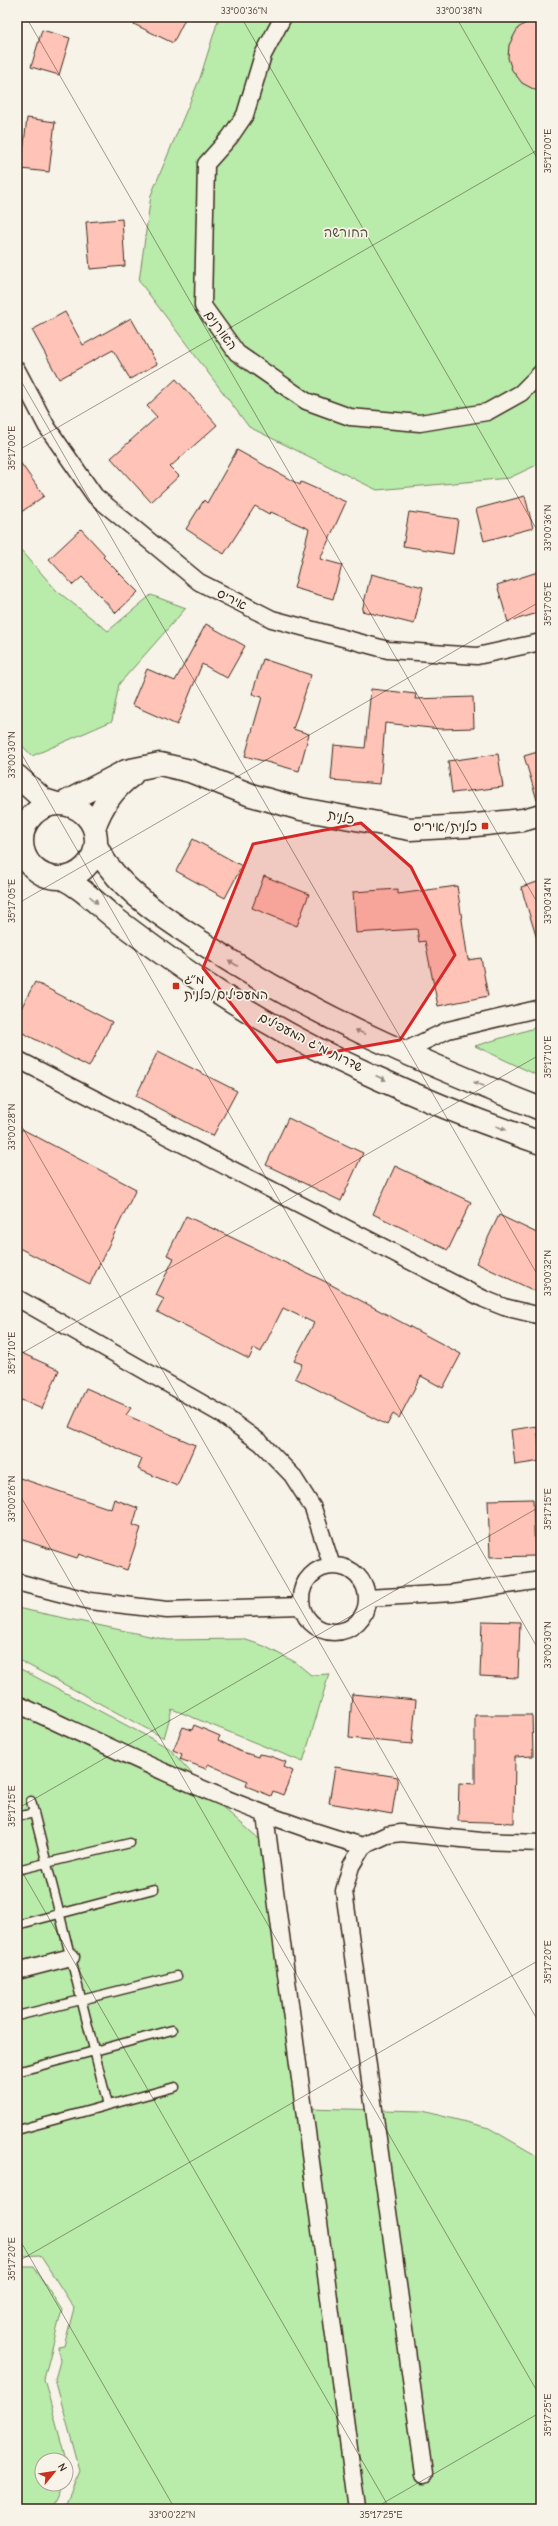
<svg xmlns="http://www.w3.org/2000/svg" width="558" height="2526" viewBox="0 0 558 2526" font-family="'Comic Neue','Playpen Sans Hebrew',sans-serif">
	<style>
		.green { fill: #b9ebab; stroke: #7a8a64 }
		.building { fill: #ffc4b7; stroke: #3b2a1e }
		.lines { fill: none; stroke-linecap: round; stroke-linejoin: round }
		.lane-casing { stroke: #3b2a1e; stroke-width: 11 }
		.street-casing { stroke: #3b2a1e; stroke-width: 19 }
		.secondary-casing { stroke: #3b2a1e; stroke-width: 25 }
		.lane { stroke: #f7f3e8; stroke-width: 8 }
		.street { stroke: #f7f3e8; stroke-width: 16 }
		.secondary { stroke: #f7f3e8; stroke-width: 22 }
		.oneway { fill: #998e83 }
		.marked { fill: #d62828; fill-opacity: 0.2; stroke: #d62828; stroke-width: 3; stroke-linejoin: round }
		.ticks { fill: none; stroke: #3b2a1e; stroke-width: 1; stroke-opacity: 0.45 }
		.poi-dot { fill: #c8321e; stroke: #f7f3e8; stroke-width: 1.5 }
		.labels { text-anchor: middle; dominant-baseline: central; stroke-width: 3.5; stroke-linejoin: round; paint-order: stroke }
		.park-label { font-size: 13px; fill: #54513a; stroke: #f7f3e8 }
		.street-label { font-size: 13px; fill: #3b2a1e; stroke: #f7f3e8 }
		.poi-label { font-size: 13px; fill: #3b2a1e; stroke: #f7f3e8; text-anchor: end }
		.neatline { fill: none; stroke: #3b2a1e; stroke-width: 1.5 }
		.ticks-label { font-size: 10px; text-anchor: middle; fill: #3b2a1e }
	</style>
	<rect width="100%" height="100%" fill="#f7f3e8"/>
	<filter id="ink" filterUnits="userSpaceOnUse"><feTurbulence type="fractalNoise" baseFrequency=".025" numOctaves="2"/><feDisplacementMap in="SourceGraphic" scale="8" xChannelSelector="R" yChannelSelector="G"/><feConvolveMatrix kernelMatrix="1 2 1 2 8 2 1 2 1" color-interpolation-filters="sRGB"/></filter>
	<g filter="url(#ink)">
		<path class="green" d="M 219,17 L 541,17 L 541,463 L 509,478 L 377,490 L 249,427 L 139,281 L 151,195 L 200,78 Z
			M 21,550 L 57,591 L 108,631 L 151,595 L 186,608 L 119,684 L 112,721 L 32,756 L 17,740 L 17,552 Z
			M 541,1026 L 541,1077 L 475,1046 Z
			M 17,1608 L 168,1640 L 243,1639 L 264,1646 L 295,1662 L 311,1675 L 329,1674 L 303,1762 L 172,1709 L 164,1738 L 17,1659 Z
			M 17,1667 L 169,1748 L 218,1803 L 265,1844 L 306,2108 L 423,2111 L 489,2128 L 537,2156 L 541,2160 L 541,2509 L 63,2509 L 80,2471 L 55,2379 L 60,2361 L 58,2347 L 64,2346 L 74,2308 L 40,2255 L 17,2256 Z
			M 17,2267 L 34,2267 L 62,2310 L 44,2379 L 66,2460 L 42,2460 L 42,2484 L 63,2484 L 51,2509 L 17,2509 Z"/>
		<path class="building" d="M 119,17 L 186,17 L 173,43 Z
			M 541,18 L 541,93 L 522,83 L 512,70 L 508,58 L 509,45 L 518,28 L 529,21 Z
			M 42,30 L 70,38 L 59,75 L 31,67 Z
			M 27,118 L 55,122 L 49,172 L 21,169 Z
			M 122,219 L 125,266 L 90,269 L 86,222 Z
			M 65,312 L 83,345 L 131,318 L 157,364 L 130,379 L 113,350 L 59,379 L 32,330 Z
			M 176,379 L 217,425 L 170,467 L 179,476 L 151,502 L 111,458 L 157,417 L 147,406 Z
			M 237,450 L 300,485 L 301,482 L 346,502 L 320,559 L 342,565 L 333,599 L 294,588 L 309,529 L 271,512 L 269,514 L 255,506 L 224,554 L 186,529 L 204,500 L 207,503 Z
			M 17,458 L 44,496 L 17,515 Z
			M 525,496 L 533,528 L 484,541 L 476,509 Z
			M 409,512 L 458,519 L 453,554 L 403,546 Z
			M 81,529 L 105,555 L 103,557 L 138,592 L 116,613 L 82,577 L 73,585 L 49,559 Z
			M 541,571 L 541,612 L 508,622 L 497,585 Z
			M 371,574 L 423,587 L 414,624 L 362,611 Z
			M 206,624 L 245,646 L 227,678 L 202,664 L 177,725 L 132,705 L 147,669 L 175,681 Z
			M 263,659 L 311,675 L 293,729 L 309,734 L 299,771 L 245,756 L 262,697 L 252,694 Z
			M 371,689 L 416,694 L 415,699 L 473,697 L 474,728 L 440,729 L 385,723 L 380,784 L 331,780 L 334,745 L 365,748 Z
			M 541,751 L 541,800 L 537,800 L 524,756 Z
			M 498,754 L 503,787 L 452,793 L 448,761 Z
			M 193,839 L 242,866 L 225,898 L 176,871 Z
			M 264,876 L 309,894 L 297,926 L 252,908 Z
			M 541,881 L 541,939 L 537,939 L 521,887 Z
			M 457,886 L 468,960 L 481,958 L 488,996 L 438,1006 L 425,941 L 419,942 L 417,929 L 356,933 L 353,892 L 398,889 L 398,894 Z
			M 35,982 L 112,1022 L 89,1067 L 17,1030 L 17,1016 Z
			M 158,1051 L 237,1091 L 213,1136 L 136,1096 Z
			M 288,1118 L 363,1153 L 341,1201 L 266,1165 Z
			M 22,1129 L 136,1189 L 90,1284 L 17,1247 L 17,1138 Z
			M 395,1166 L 471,1202 L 448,1250 L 373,1214 Z
			M 499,1215 L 541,1235 L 541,1294 L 476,1263 Z
			M 186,1216 L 324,1281 L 461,1354 L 443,1388 L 421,1376 L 399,1418 L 393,1414 L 387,1425 L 295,1378 L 302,1364 L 294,1361 L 314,1323 L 283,1308 L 261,1352 L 254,1348 L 249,1359 L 157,1312 L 164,1299 L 156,1295 L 174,1258 L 167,1255 Z
			M 17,1351 L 59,1370 L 42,1409 L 17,1398 Z
			M 86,1388 L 131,1408 L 126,1415 L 195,1445 L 177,1486 L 138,1469 L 142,1459 L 69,1427 Z
			M 537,1426 L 541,1461 L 515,1465 L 511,1430 Z
			M 17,1477 L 111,1509 L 114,1499 L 138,1508 L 133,1525 L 141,1528 L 127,1570 L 79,1554 L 77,1558 L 17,1538 Z
			M 533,1499 L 535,1556 L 490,1557 L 488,1500 Z
			M 482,1621 L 520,1622 L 518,1678 L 480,1676 Z
			M 352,1694 L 416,1700 L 412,1744 L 349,1738 Z
			M 475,1715 L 532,1715 L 533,1756 L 515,1757 L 514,1823 L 458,1821 L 459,1783 L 475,1784 Z
			M 194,1725 L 220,1736 L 218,1740 L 239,1751 L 258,1757 L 259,1754 L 270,1756 L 286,1762 L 284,1767 L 293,1771 L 283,1795 L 273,1791 L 271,1796 L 246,1786 L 248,1781 L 217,1768 L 208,1764 L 206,1769 L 180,1759 L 182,1754 L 173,1750 L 183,1727 L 192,1730 Z
			M 335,1767 L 398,1777 L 392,1814 L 329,1803 Z"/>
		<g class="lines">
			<defs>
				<path id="lane" d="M 31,1801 L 108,2105
					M 17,1817 L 34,1813
					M 17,1870 L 130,1843
					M 17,1925 L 154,1889
					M 17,2016 L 177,1976
					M 17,2072 L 172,2030
					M 17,2130 L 175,2087"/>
				<path id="street" d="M 283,17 L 263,55 L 245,115 L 230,137 L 206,164 L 203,306 L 237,353 L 306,401 L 350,417 L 420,423 L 487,412 L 521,393 L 541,373
					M 17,370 L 47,427 L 95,496 L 199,582 L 272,619 L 388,650 L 477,656 L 541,642
					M 402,1052 L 448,1030 L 541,1008
					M 17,1059 L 484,1299 L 504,1307 L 541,1316
					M 17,1298 L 221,1414 L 261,1443 L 292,1475 L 313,1508 L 332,1566
					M301 1599a33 33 0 1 1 66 0a33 33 0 1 1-66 0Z
					M 17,1582 L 90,1601 L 167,1610 L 301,1606
					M 367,1598 L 453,1593 L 541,1580
					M 17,1704 C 130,1756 242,1813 363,1846 L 387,1835 L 401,1833 L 481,1841 L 541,1843
					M 265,1815 L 357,2509
					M 363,1846 L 351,1866 L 344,1891 L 424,2474
					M 17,1971 L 71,1957"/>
				<path id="secondary" d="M 17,776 L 44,800 L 57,804
					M 62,804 L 126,771 L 160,764 L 190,771 L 251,795 L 301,809 L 410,829 L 466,826 L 523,820 L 541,815
					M22 841a37 37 0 1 1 74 0a37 37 0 1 1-74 0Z
					M 94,828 C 101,807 114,788 132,775
					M 96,845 C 100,853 104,862 110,868 C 132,898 174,924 204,944 C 309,1014 424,1063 541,1109
					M 62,878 C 83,888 98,905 117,920 C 150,945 183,969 218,992 C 311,1053 435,1107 541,1143"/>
			</defs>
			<use href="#lane" class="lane-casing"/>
			<use href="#street" class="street-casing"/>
			<use href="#secondary" class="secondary-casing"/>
			<use href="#lane" class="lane"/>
			<use href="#street" class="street"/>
			<use href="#secondary" class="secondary"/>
		</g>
		<defs><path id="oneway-solid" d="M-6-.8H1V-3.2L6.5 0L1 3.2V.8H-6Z"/></defs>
		<g class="oneway">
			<use href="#oneway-solid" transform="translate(94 900) rotate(42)"/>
			<use href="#oneway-solid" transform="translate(233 963) rotate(-147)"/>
			<use href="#oneway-solid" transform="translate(360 1032) rotate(-155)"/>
			<use href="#oneway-solid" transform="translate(381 1078) rotate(25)"/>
			<use href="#oneway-solid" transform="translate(479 1084) rotate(-159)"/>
			<use href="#oneway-solid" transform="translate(501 1128) rotate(21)"/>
		</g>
	</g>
	<path class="marked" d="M 361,823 L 411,867 L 455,955 L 400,1040 L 277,1062 L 203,968 L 253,844 Z"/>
	<path class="ticks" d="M 26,17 L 541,909M 241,17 L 541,537M 456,17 L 541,165M 17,374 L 541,1281M 17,451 L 541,148M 17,746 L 541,1654M 17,904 L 541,601M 17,1118 L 541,2026M 17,1356 L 541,1054M 17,1490 L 541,2398M 17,1809 L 541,1506M 17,1863 L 390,2509M 17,2235 L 175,2509M 17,2262 L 541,1959M 373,2509 L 541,2412"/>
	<g class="poi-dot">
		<rect x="481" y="822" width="8" height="8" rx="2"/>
		<rect x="172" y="982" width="8" height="8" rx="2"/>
	</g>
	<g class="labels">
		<g class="park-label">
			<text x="346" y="232">החורשה</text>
		</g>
		<g class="street-label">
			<text transform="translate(221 330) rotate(54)">האורנים</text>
			<text transform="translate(232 599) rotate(27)">איריס</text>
			<text transform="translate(341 817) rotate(12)">כלנית</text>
			<text transform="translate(311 1042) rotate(27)">שדרות מ"ג המעפילים</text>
		</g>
		<g class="poi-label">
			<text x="477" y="826">כלנית/איריס</text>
			<text x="184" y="979" text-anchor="start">מ״ג<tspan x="184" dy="15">המעפילים/כלנית</tspan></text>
		</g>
	</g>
	<rect width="558" height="2526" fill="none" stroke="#f7f3e8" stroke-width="44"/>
	<g transform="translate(54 2472) rotate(60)"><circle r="19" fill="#f7f3e8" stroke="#aca397"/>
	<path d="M0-3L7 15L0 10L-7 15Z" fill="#c8321e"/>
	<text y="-6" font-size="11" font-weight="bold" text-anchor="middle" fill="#3b2a1e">N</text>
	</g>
	<rect x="22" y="22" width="514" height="2482" class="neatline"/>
	<g class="ticks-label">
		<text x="244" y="14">33°00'36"N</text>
		<text x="459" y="14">33°00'38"N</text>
		<text transform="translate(547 151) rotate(-90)" y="4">35°17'00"E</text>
		<text transform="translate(11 448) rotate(-90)" y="4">35°17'00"E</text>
		<text transform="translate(547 528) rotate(-90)" y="4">33°00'36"N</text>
		<text transform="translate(547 604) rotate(-90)" y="4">35°17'05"E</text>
		<text transform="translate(11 755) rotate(-90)" y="4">33°00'30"N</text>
		<text transform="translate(547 901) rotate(-90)" y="4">33°00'34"N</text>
		<text transform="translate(11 901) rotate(-90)" y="4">35°17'05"E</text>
		<text transform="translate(547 1057) rotate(-90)" y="4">35°17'10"E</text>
		<text transform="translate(11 1127) rotate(-90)" y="4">33°00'28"N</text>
		<text transform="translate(547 1273) rotate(-90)" y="4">33°00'32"N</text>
		<text transform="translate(11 1353) rotate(-90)" y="4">35°17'10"E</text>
		<text transform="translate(11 1499) rotate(-90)" y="4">33°00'26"N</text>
		<text transform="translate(547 1509) rotate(-90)" y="4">35°17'15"E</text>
		<text transform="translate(547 1645) rotate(-90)" y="4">33°00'30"N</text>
		<text transform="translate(11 1806) rotate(-90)" y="4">35°17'15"E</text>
		<text transform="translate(547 1962) rotate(-90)" y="4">35°17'20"E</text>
		<text transform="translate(11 2259) rotate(-90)" y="4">35°17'20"E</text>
		<text transform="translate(547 2415) rotate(-90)" y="4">35°17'25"E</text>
		<text x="172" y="2518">33°00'22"N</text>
		<text x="381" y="2518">35°17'25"E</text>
	</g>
</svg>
